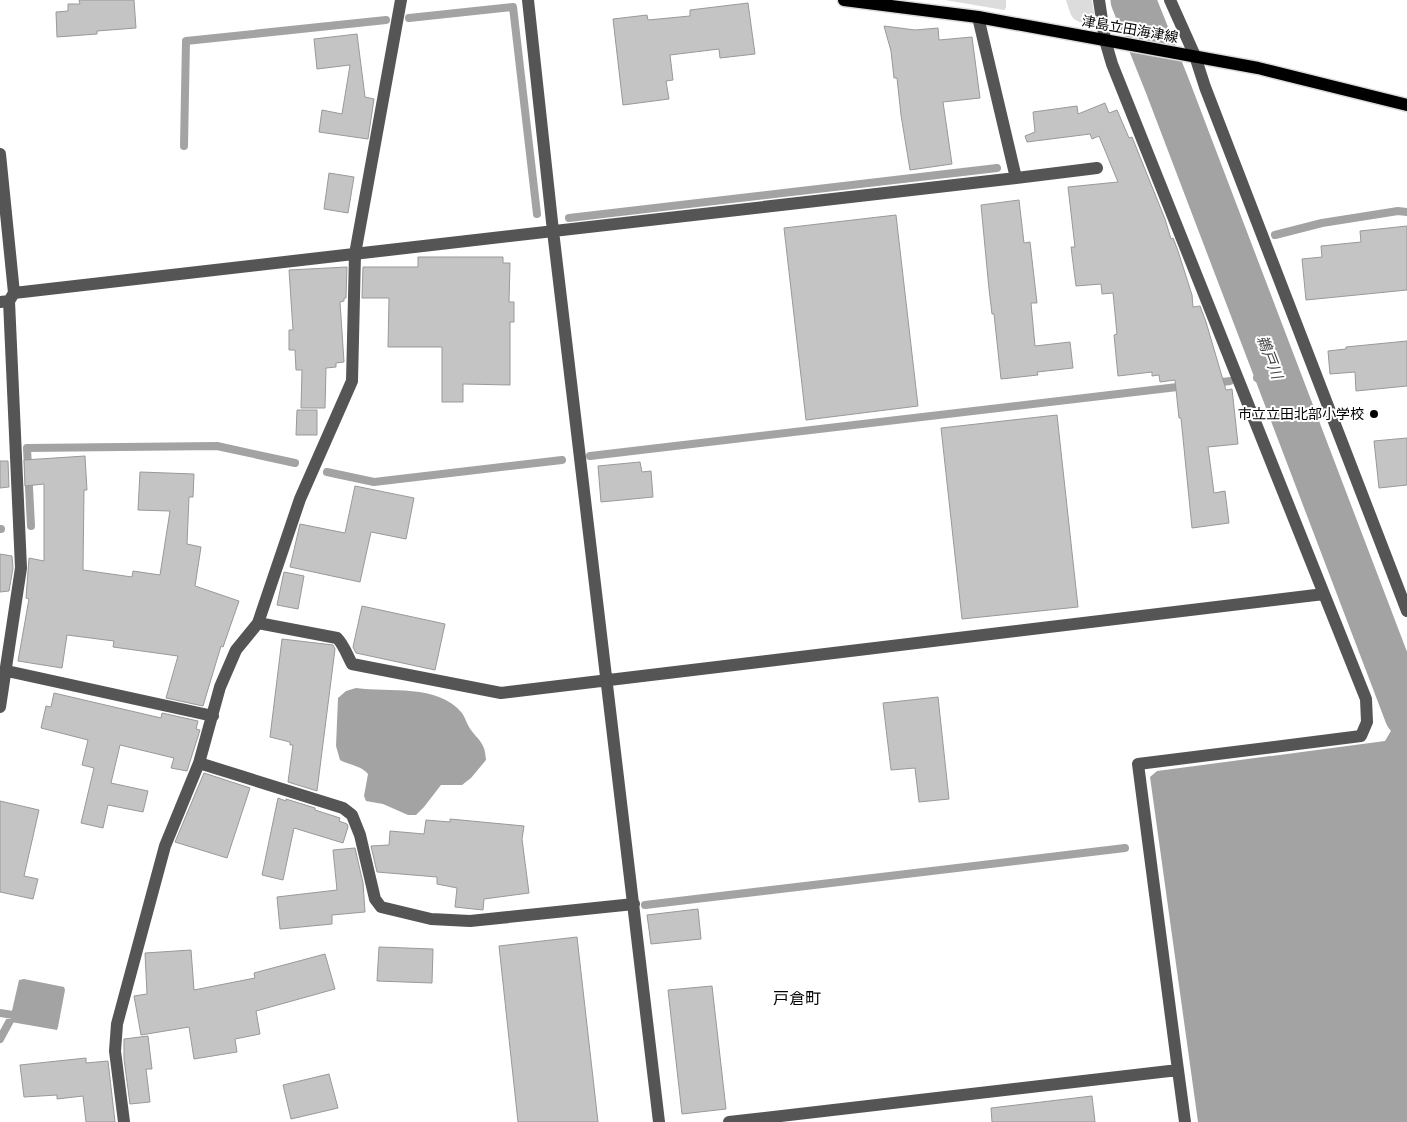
<svg xmlns="http://www.w3.org/2000/svg" width="1407" height="1122" viewBox="0 0 1407 1122" font-family="'Archivo Narrow','Noto Sans JP',sans-serif">
	<style>
		.green { fill: #dcdcdc }
		.water { fill: #a3a3a3 }
		.lines { fill: none; stroke-linecap: round; stroke-linejoin: round }
		.stream { stroke: #a3a3a3; stroke-width: 8 }
		.river { stroke: #a3a3a3; stroke-width: 45 }
		.building { fill: #c4c4c4; stroke: #999 }
		.major-casing { stroke: #dbdbdb; stroke-width: 15 }
		.minor { stroke: #555; stroke-width: 12 }
		.major { stroke: #000; stroke-width: 12 }
		.poi-dot { fill: #000; stroke: #fff; stroke-width: 2 }
		.labels { text-anchor: middle; dominant-baseline: central; stroke-width: 4; stroke-linejoin: round; paint-order: stroke }
		.street-label { font-size: 14px; fill: #000; stroke: #fff }
		.poi-label { font-size: 14px; fill: #000; stroke: #fff; text-anchor: end }
		.water-label { font-size: 15px; font-style: italic; fill: #444; stroke: #fff }
		.quarter-label { font-size: 16px; fill: #000; stroke: #fff }
	</style>
	<rect width="100%" height="100%" fill="#fff"/>
	<path class="green" d="M 945,0 L 1006,0 L 1006,8 L 1004,10 Z
		M 1066,0 L 1092,0 L 1095,19 L 1092,25 C 1071,21 1072,19 1066,0 Z"/>
	<path class="water" d="M 356,688 C 390,693 437,683 462,713 C 465,717 466,722 469,727 C 478,741 485,741 486,760 L 471,778 L 462,785 L 441,785 L 424,807 L 416,815 L 408,815 L 383,804 L 366,801 L 364,796 L 368,774 C 362,766 349,765 340,760 L 336,746 L 338,698 L 346,691 Z
		M 1407,706 L 1407,1122 L 1198,1122 L 1150,777 L 1157,771 L 1385,741 L 1392,729 L 1387,711 Z
		M 24,979 L 64,987 L 65,990 L 58,1027 L 57,1030 L 11,1022 L 11,1015 L 19,980 Z"/>
	<g class="lines">
		<path class="stream" d="M 409,18 L 513,7 L 537,214
			M 184,146 L 186,41 L 386,20
			M 569,218 L 997,168
			M 1275,235 L 1322,223 L 1398,211 L 1407,212
			M 1257,378 L 1278,375
			M 1215,383 L 1230,381
			M 590,456 L 1186,386
			M 327,472 L 374,482 L 562,460
			M 31,526 L 27,448 L 217,446 L 295,463
			M 0,529 L 1,529
			M 645,905 L 1125,848
			M 0,1013 L 13,1015 L 0,1039"/>
		<path class="river" d="M 1133,0 L 1167,85 L 1407,715"/>
	</g>
	<path class="building" d="M 79,0 L 134,0 L 136,28 L 97,31 L 97,34 L 57,37 L 56,12 L 68,11 L 68,4 L 80,4 Z
		M 748,3 L 755,54 L 720,58 L 719,49 L 670,55 L 673,80 L 666,81 L 669,99 L 623,105 L 613,19 L 647,15 L 648,20 L 690,16 L 690,10 Z
		M 884,26 L 915,30 L 938,28 L 939,40 L 972,37 L 980,98 L 943,102 L 952,164 L 910,170 L 901,115 L 897,78 L 894,78 L 891,51 Z
		M 357,34 L 365,97 L 374,99 L 368,139 L 319,132 L 322,110 L 342,114 L 350,65 L 317,69 L 314,39 Z
		M 1105,103 L 1109,113 L 1117,110 L 1129,138 L 1132,137 L 1165,219 L 1171,239 L 1173,238 L 1178,251 L 1192,295 L 1193,307 L 1200,306 L 1206,322 L 1226,390 L 1232,389 L 1238,444 L 1208,447 L 1214,493 L 1225,491 L 1229,523 L 1192,528 L 1181,418 L 1179,418 L 1175,380 L 1160,382 L 1159,375 L 1152,376 L 1152,372 L 1118,376 L 1114,335 L 1117,334 L 1113,293 L 1102,294 L 1101,284 L 1076,286 L 1071,247 L 1075,247 L 1068,187 L 1118,182 L 1099,136 L 1092,139 L 1090,134 L 1027,142 L 1025,136 L 1035,132 L 1033,112 L 1077,106 L 1078,114 Z
		M 329,173 L 354,177 L 348,213 L 324,209 Z
		M 1019,200 L 1024,243 L 1030,242 L 1037,303 L 1031,303 L 1035,346 L 1070,342 L 1073,368 L 1037,372 L 1038,375 L 1001,379 L 994,314 L 992,314 L 989,289 L 981,205 Z
		M 896,215 L 918,406 L 806,420 L 784,228 Z
		M 1407,226 L 1407,290 L 1306,300 L 1302,259 L 1322,257 L 1321,246 L 1361,242 L 1360,231 Z
		M 418,257 L 503,257 L 503,263 L 510,263 L 509,302 L 514,302 L 514,322 L 510,322 L 510,385 L 463,384 L 463,402 L 442,402 L 442,347 L 388,347 L 389,298 L 362,298 L 363,267 L 418,267 Z
		M 347,267 L 346,298 L 344,298 L 344,301 L 340,302 L 344,362 L 336,363 L 336,367 L 326,368 L 325,408 L 301,408 L 302,370 L 296,370 L 295,350 L 289,350 L 289,330 L 293,330 L 289,270 Z
		M 1407,341 L 1407,386 L 1356,391 L 1355,372 L 1330,374 L 1328,351 L 1346,349 L 1346,347 Z
		M 297,410 L 317,410 L 317,435 L 296,435 Z
		M 1057,415 L 1078,607 L 962,619 L 941,428 Z
		M 1407,438 L 1407,485 L 1379,488 L 1374,441 Z
		M 85,456 L 87,490 L 84,490 L 83,570 L 132,577 L 133,571 L 160,575 L 170,511 L 138,510 L 140,472 L 194,474 L 193,497 L 189,497 L 187,544 L 201,547 L 195,586 L 239,601 L 223,647 L 221,646 L 203,706 L 166,698 L 178,656 L 113,647 L 114,641 L 67,635 L 62,668 L 18,661 L 29,599 L 26,598 L 29,558 L 44,561 L 44,484 L 25,486 L 24,460 Z
		M 0,461 L 8,461 L 9,487 L 0,488 Z
		M 640,462 L 642,472 L 651,471 L 653,497 L 601,502 L 598,466 Z
		M 355,486 L 414,498 L 406,539 L 371,532 L 360,582 L 290,567 L 300,524 L 345,533 Z
		M 0,554 L 12,556 L 13,568 L 9,591 L 0,592 Z
		M 284,572 L 304,576 L 298,609 L 277,605 Z
		M 362,606 L 445,624 L 435,670 L 356,653 L 353,647 Z
		M 282,639 L 333,645 L 335,649 L 317,791 L 288,782 L 293,745 L 290,745 L 290,742 L 270,737 Z
		M 54,693 L 161,718 L 162,713 L 198,721 L 196,729 L 200,730 L 187,771 L 171,768 L 174,758 L 120,745 L 111,783 L 148,791 L 143,812 L 108,805 L 103,828 L 81,823 L 94,768 L 82,765 L 88,740 L 41,728 L 46,706 L 51,707 Z
		M 938,697 L 949,799 L 919,802 L 915,768 L 891,770 L 883,703 Z
		M 204,773 L 250,788 L 227,858 L 175,842 Z
		M 278,798 L 286,801 L 286,799 L 315,808 L 315,810 L 340,818 L 339,821 L 347,824 L 348,827 L 343,843 L 294,828 L 283,880 L 262,875 Z
		M 0,801 L 39,810 L 24,876 L 38,879 L 33,899 L 0,892 Z
		M 450,819 L 524,826 L 522,839 L 529,893 L 484,899 L 483,910 L 455,907 L 457,888 L 437,884 L 437,877 L 377,872 L 371,846 L 389,845 L 390,831 L 424,834 L 426,820 L 450,822 Z
		M 355,848 L 363,883 L 365,912 L 332,915 L 332,924 L 280,929 L 277,897 L 337,890 L 333,850 Z
		M 698,909 L 701,939 L 651,944 L 647,915 Z
		M 577,937 L 598,1122 L 518,1122 L 499,946 Z
		M 379,947 L 433,949 L 432,983 L 377,981 Z
		M 191,950 L 194,990 L 255,978 L 254,973 L 325,954 L 335,989 L 256,1011 L 260,1034 L 235,1039 L 237,1052 L 194,1059 L 189,1027 L 141,1035 L 134,996 L 147,994 L 145,953 Z
		M 712,986 L 726,1109 L 682,1114 L 668,990 Z
		M 148,1036 L 152,1069 L 146,1069 L 150,1102 L 130,1104 L 124,1059 L 124,1039 Z
		M 86,1058 L 86,1063 L 108,1061 L 115,1122 L 86,1122 L 83,1096 L 57,1099 L 57,1095 L 24,1097 L 20,1065 Z
		M 329,1074 L 338,1108 L 291,1119 L 283,1085 Z
		M 1092,1096 L 1095,1122 L 992,1122 L 991,1108 Z"/>
	<g class="lines">
		<defs>
			<path id="major" d="M 844,0 L 978,17 L 1258,68 L 1407,105"/>
		</defs>
		<use href="#major" class="major-casing"/>
		<path class="minor" d="M 528,0 L 553,231 L 659,1122
			M 1099,0 L 1105,40 L 1112,64 L 1366,699 L 1367,722 L 1361,736 L 1138,764 L 1178,1070
			M 1170,0 L 1195,56 L 1205,87 L 1407,611
			M 0,154 L 14,293 L 9,301 L 0,302
			M 1016,178 L 1097,168
			M 14,293 L 1016,178 L 978,17
			M 258,623 L 337,638 C 344,645 347,655 352,664 L 501,693 L 1324,594
			M 7,671 L 213,716
			M 0,707 L 21,568 L 9,301
			M 199,763 L 343,808 L 352,815 L 360,835 L 375,899 L 381,907 L 431,919 L 470,921 L 634,904
			M 124,1122 L 115,1051 L 117,1024 L 165,846 L 199,763 L 220,687 L 236,650 L 258,623 L 300,499 L 352,381 L 355,254 L 401,0
			M 729,1122 L 1178,1070 L 1185,1122"/>
		<use href="#major" class="major"/>
	</g>
	<circle class="poi-dot" cx="1374" cy="414" r="5"/>
	<g class="labels">
		<g class="street-label">
			<text transform="translate(1130 29) rotate(10)">津島立田海津線</text>
		</g>
		<g class="poi-label">
			<text x="1364" y="414">市立立田北部小学校</text>
		</g>
		<g class="water-label">
			<text transform="translate(1270 357) rotate(69)">鵜戸川</text>
		</g>
		<g class="quarter-label">
			<text x="797" y="998">戸倉町</text>
		</g>
	</g>
</svg>
